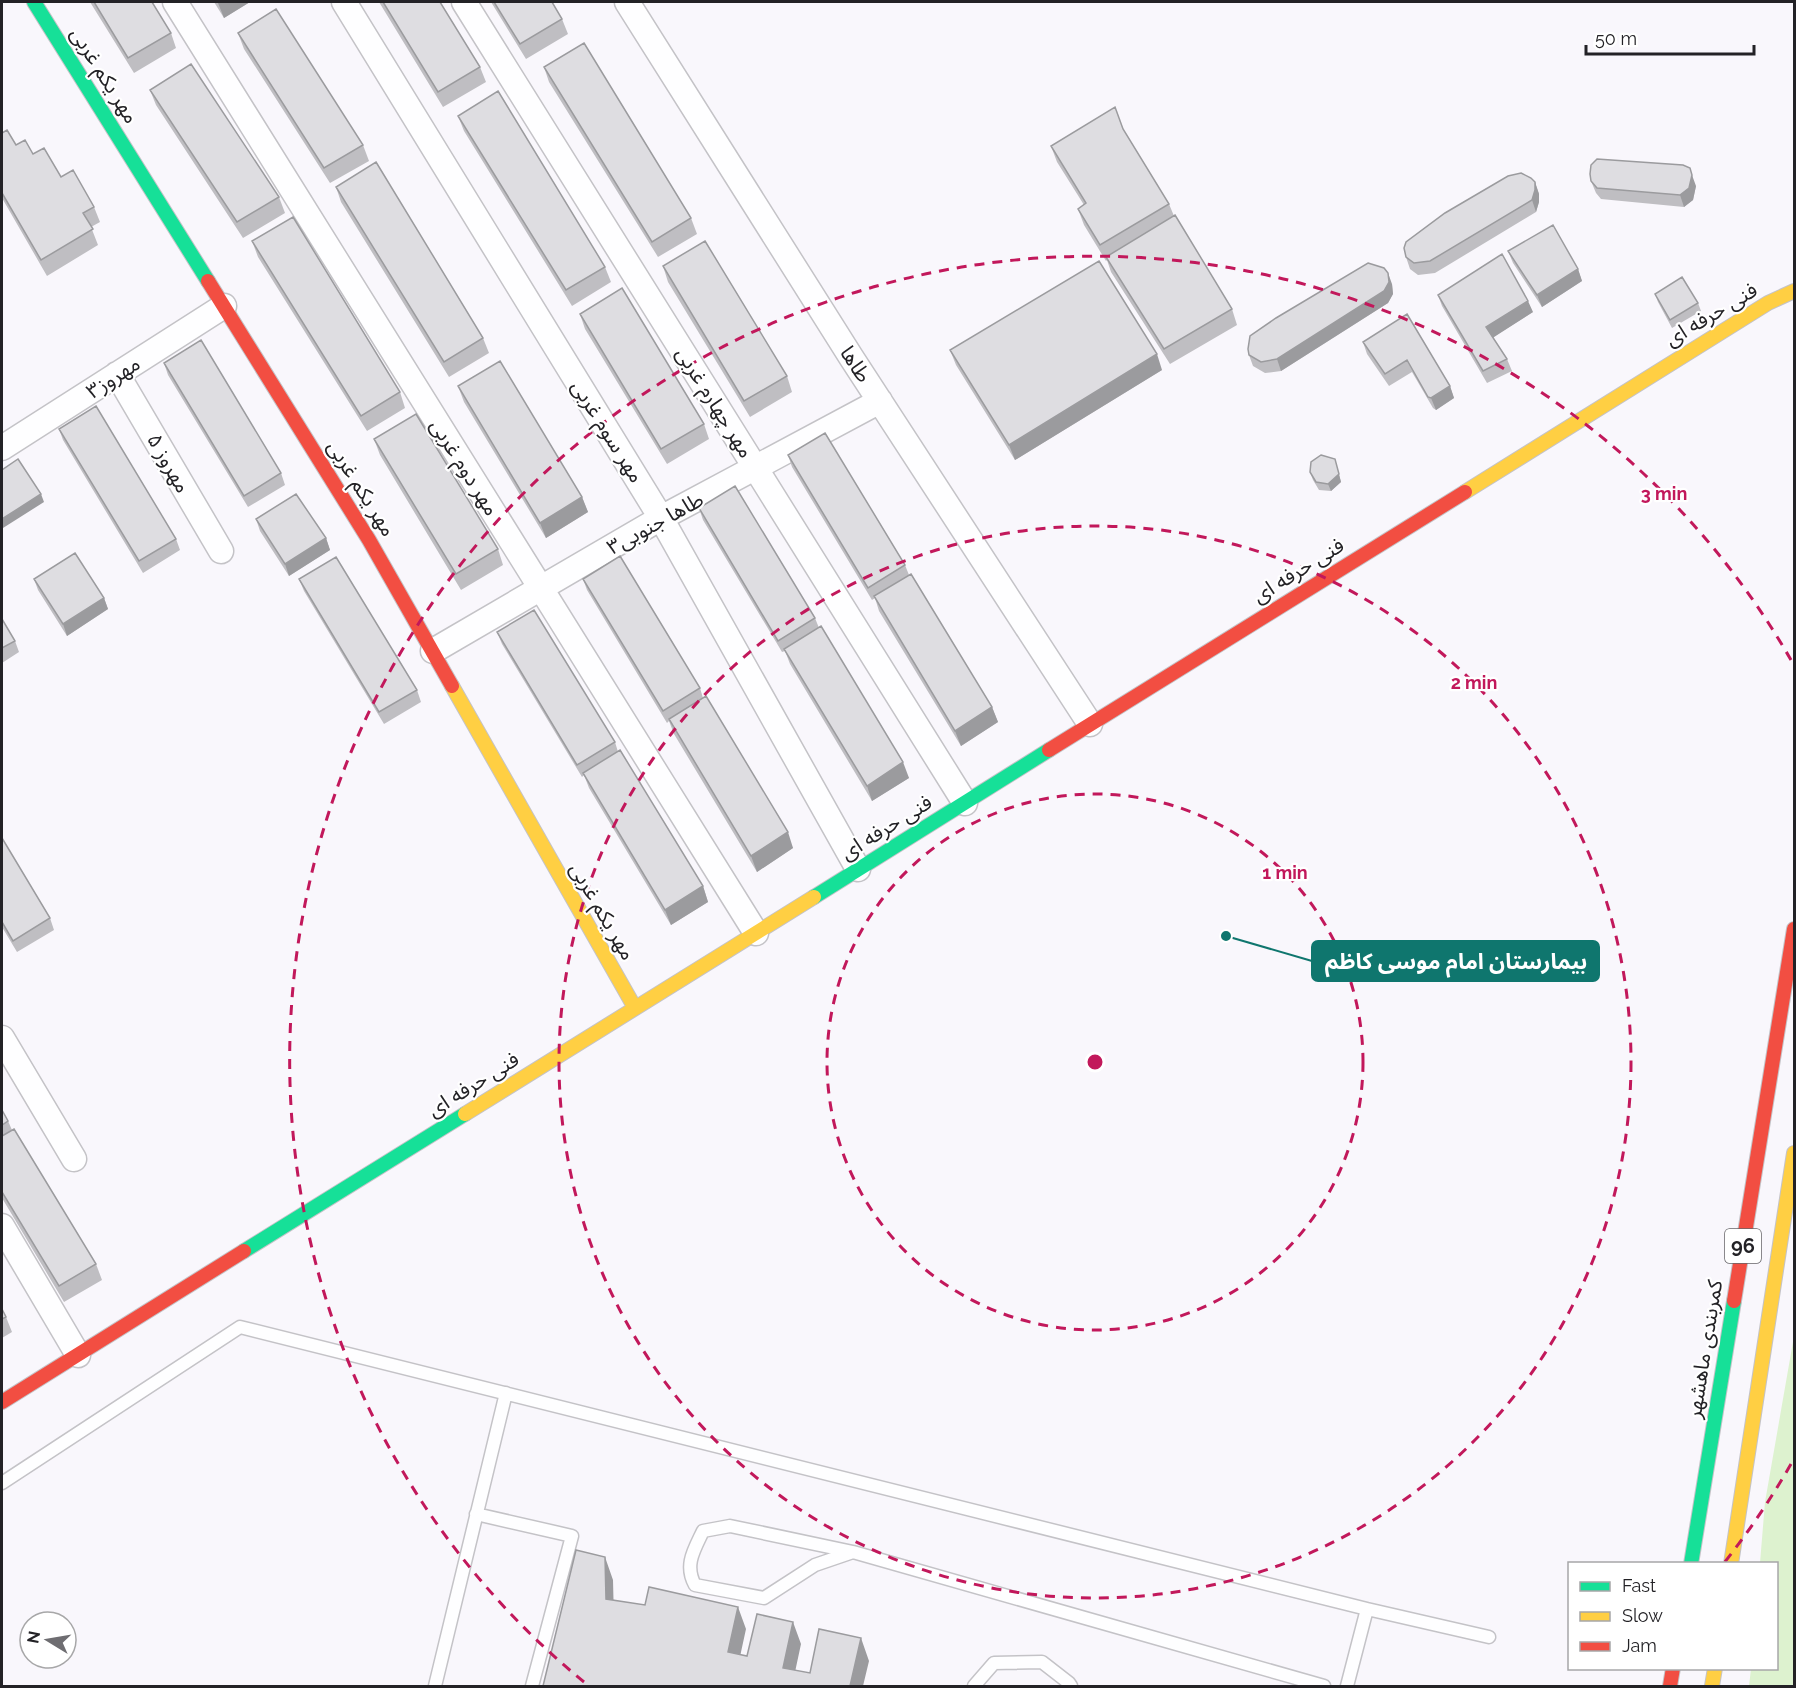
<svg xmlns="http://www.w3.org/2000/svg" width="1796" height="1688" viewBox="0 0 1796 1688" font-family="Raleway,'Noto Sans Arabic',sans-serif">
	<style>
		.green { fill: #ddf2cf }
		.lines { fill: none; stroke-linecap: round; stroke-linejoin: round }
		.lane-casing { stroke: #c4c3c7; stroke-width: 15 }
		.street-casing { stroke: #c4c3c7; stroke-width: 27 }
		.fast-casing { stroke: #c4c3c7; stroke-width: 16 }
		.slow-casing { stroke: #c4c3c7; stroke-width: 16 }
		.jam-casing { stroke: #c4c3c7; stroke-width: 16 }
		.lane { stroke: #fefeff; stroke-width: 12 }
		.street { stroke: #fefeff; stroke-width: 24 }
		.fast { stroke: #16e098; stroke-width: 14 }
		.slow { stroke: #ffcf43; stroke-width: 14 }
		.jam { stroke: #f24e42; stroke-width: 14 }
		.wall { fill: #bfbec2 }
		.shaded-wall { fill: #9b9b9e }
		.building { fill: #dedde1; stroke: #9b9b9e; stroke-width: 1.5 }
		.ring { fill: none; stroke: #c2185b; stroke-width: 3; stroke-dasharray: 10 8 }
		.labels { text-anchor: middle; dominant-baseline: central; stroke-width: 4.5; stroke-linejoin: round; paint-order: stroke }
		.shield { fill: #fff; stroke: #656467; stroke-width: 1.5 }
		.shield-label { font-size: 20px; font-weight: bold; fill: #232226 }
		.street-label { font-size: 21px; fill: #232226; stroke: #fff }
		.centre { fill: #c2185b; stroke: #fff; stroke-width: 3 }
		.ring-label { font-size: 18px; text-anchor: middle; font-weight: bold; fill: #c2185b; stroke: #fff; stroke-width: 4.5; stroke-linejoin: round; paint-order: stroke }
		.leader { fill: none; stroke: #0f766e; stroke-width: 2 }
		.callout-dot { fill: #0f766e; stroke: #fff; stroke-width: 2 }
		.callout { fill: #0f766e; stroke: #0f766e; stroke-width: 2 }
		.callout-label { font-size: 22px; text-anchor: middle; font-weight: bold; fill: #fff }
	</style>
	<rect width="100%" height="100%" fill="#f9f7fc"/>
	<path class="green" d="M 1794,1336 L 1794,1686 L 1749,1686 L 1751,1669 L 1776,1668 L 1776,1564 L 1760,1563 L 1765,1502 Z"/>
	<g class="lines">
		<defs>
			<path id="lane" d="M 2,1483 L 240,1327 L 1367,1609
				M 476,1514 L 572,1536 L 532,1686
				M 853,1552 L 815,1565 L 764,1598 L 695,1585 C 684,1565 694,1550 703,1531 L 730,1526 L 853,1552 L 1324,1686
				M 435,1686 L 506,1393
				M 974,1686 L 994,1663 L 1042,1662 L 1069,1683 L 1071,1686
				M 1347,1686 L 1367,1609 L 1489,1637"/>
			<path id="street" d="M 175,2 L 756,933
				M 344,2 L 661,518 L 858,869
				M 464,2 L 965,803
				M 627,2 L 851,357 L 1090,724
				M 117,374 L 221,551
				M 2,448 L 224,306
				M 433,651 L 661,518 L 880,401
				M 2,1038 L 74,1159
				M 2,1226 L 78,1355"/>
			<path id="fast" d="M 34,2 L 208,281
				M 814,897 L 1049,750
				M 244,1251 L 465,1114
				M 1691,1564 L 1734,1301"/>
			<path id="slow" d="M 1465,492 L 1768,303 L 1794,291
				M 452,686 L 635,1008
				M 465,1114 L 814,897
				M 1731,1564 L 1794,1153
				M 1712,1686 L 1715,1668"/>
			<path id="jam" d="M 208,281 L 369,540 L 452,686
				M 1049,750 L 1465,492
				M 1734,1301 L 1794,929
				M 2,1402 L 244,1251
				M 1670,1686 L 1673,1668"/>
		</defs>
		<use href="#lane" class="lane-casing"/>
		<use href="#street" class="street-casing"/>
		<use href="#fast" class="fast-casing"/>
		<use href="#slow" class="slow-casing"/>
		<use href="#jam" class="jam-casing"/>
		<use href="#lane" class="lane"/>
		<use href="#street" class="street"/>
		<use href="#fast" class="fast"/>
		<use href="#slow" class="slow"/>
		<use href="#jam" class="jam"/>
	</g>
	<path class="wall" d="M 90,2 L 152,2 L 171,33 L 176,48 L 134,73 Z
		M 214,2 L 250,2 L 224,18 Z
		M 379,2 L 440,2 L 480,67 L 486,82 L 443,107 Z
		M 491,2 L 552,2 L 562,19 L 568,34 L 526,59 Z
		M 238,33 L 363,145 L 369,161 L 330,183 L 244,49 Z
		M 544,67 L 691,218 L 697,234 L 658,257 L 549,82 Z
		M 150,90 L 279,197 L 285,213 L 243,238 L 156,105 Z
		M 458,116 L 605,267 L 611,282 L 572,306 L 464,131 Z
		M 1123,129 L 1169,204 L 1174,216 L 1232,309 L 1237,325 L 1170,364 L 1111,272 L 1107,260 L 1106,261 L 1084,225 L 1078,209 L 1084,205 L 1057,162 L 1051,146 Z
		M 2,133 L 16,145 L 33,154 L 94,207 L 100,222 L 91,227 L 98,245 L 47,276 L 2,198 Z
		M 1591,181 L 1696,186 L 1693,200 L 1684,207 L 1601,199 L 1596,193 Z
		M 1535,182 L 1539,194 L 1539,202 L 1536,212 L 1435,273 L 1418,275 L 1410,269 L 1406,257 Z
		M 336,187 L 483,338 L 489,353 L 449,377 L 341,202 Z
		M 252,241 L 400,392 L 405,408 L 367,431 L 258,257 Z
		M 1508,251 L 1578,269 L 1582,281 L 1542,307 L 1513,263 Z
		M 663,266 L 787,376 L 792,392 L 750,417 L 668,282 Z
		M 1392,284 L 1393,294 L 1388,303 L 1281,371 L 1265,373 L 1253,366 L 1249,355 Z
		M 1655,294 L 1698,303 L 1701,311 L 1672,328 L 1658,302 Z
		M 1438,295 L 1533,312 L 1493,337 L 1507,359 L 1512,371 L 1487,383 L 1442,306 Z
		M 580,314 L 704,424 L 709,439 L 667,464 L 585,329 Z
		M 1407,314 L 1450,386 L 1454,398 L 1436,410 L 1433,408 L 1412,372 L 1389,386 L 1367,354 L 1363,342 Z
		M 950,350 L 1162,370 L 1015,460 L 956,365 Z
		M 164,363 L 281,473 L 285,485 L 248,507 L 168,375 Z
		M 458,386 L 582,497 L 588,512 L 546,538 L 464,402 Z
		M 59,429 L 176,539 L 180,550 L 143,573 L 63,440 Z
		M 374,439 L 498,549 L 503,565 L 461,590 L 380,455 Z
		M 788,455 L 905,565 L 909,575 L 992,707 L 998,722 L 961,746 L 879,611 L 875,598 L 872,600 L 792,467 Z
		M 1335,459 L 1341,482 L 1331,491 L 1319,490 L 1313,480 L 1310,472 Z
		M 699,508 L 815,618 L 819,628 L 909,778 L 872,801 L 790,664 L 785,651 L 782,652 L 703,520 Z
		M 256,519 L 326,538 L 330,550 L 289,576 L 260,531 Z
		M 34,579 L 104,598 L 108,609 L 67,636 L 38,590 Z
		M 299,579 L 417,690 L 421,702 L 384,724 L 304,591 Z
		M 583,579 L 700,688 L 703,698 L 793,848 L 757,872 L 674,734 L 669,721 L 667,723 L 587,590 Z
		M 2,619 L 15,641 L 19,652 L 2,663 Z
		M 497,632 L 615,742 L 618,752 L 703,886 L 708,902 L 671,925 L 589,788 L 584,775 L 582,777 L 502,644 Z
		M 2,838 L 50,918 L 54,930 L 17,952 L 2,927 Z
		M 2,1110 L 8,1121 L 12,1130 L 96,1264 L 102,1280 L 64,1302 L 2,1198 Z
		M 2,1309 L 6,1317 L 12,1332 L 2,1338 Z"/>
	<path class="shaded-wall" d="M 220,2 L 250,2 L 224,18 L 218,3 Z
		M 1692,175 L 1696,186 L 1693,200 L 1684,207 L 1680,195 Z
		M 1535,182 L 1539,194 L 1539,202 L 1536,212 L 1532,200 Z
		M 1578,269 L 1582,281 L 1542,307 L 1537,295 Z
		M 1388,273 L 1392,284 L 1393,294 L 1388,303 L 1281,371 L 1277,359 Z
		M 1528,301 L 1533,312 L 1491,339 L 1486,327 Z
		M 1157,354 L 1162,370 L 1015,460 L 1009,445 Z
		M 1450,386 L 1454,398 L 1436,410 L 1431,398 Z
		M 1335,459 L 1341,482 L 1331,491 L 1328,484 Z
		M 41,494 L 44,502 L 3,528 L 2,524 L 2,519 Z
		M 582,497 L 588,512 L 546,538 L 540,523 Z
		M 326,538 L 330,550 L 289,576 L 285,564 Z
		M 104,598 L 108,609 L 67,636 L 63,624 Z
		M 992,707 L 998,722 L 961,746 L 955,731 Z
		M 903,762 L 909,778 L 872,801 L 867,786 Z
		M 788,832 L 793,848 L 757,872 L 751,856 Z
		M 703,886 L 708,902 L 671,925 L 665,910 Z
		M 605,1557 L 613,1580 L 614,1621 L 606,1599 Z
		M 738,1607 L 746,1629 L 736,1675 L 728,1652 Z
		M 793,1622 L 801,1644 L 792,1686 L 783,1668 Z
		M 861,1638 L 869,1661 L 863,1686 L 850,1686 Z"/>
	<path class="building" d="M 94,2 L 152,2 L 171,33 L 128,58 Z
		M 383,2 L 440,2 L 480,67 L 438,92 Z
		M 494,2 L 552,2 L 562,19 L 520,44 Z
		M 276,9 L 363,145 L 324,168 L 238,33 Z
		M 584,43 L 691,218 L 652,242 L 544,67 Z
		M 191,64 L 279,197 L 237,222 L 150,90 Z
		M 498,91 L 605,267 L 566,290 L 458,116 Z
		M 1115,107 L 1123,129 L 1169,204 L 1100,245 L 1078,209 L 1086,203 L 1051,146 Z
		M 7,130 L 16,145 L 25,140 L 33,154 L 44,148 L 61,177 L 73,170 L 94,207 L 83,213 L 93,229 L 41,260 L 2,193 L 2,133 Z
		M 1597,159 L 1683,165 L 1690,168 L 1692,175 L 1689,188 L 1680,195 L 1597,188 L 1591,181 L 1590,174 L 1591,165 Z
		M 376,162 L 483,338 L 444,362 L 336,187 Z
		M 1521,173 L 1531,178 L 1535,182 L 1535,190 L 1532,200 L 1430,261 L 1414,263 L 1406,257 L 1404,248 L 1406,242 L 1445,213 L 1508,176 Z
		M 1175,215 L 1232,309 L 1164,349 L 1106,257 Z
		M 293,217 L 400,392 L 361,416 L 252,241 Z
		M 1553,225 L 1578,269 L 1537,295 L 1508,251 Z
		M 705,241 L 787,376 L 744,401 L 663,266 Z
		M 1502,254 L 1528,301 L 1486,327 L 1507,359 L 1483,371 L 1438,295 Z
		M 1099,261 L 1157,354 L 1009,445 L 950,350 Z
		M 1368,263 L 1384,268 L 1388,273 L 1389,282 L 1384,291 L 1277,359 L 1261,362 L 1249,355 L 1248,349 L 1250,336 L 1276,318 Z
		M 1682,277 L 1698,303 L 1670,320 L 1655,294 Z
		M 622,288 L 704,424 L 661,449 L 580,314 Z
		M 1407,314 L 1450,386 L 1431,398 L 1428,397 L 1407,360 L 1385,374 L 1363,342 Z
		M 201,340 L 281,473 L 244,496 L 164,363 Z
		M 500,361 L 582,497 L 540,523 L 458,386 Z
		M 96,406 L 176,539 L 139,561 L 59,429 Z
		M 416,414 L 498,549 L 456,574 L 374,439 Z
		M 825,433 L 905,565 L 868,588 L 788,455 Z
		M 1321,455 L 1335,459 L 1339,474 L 1328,484 L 1316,482 L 1310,472 L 1311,462 Z
		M 18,459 L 41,494 L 2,519 L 2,470 Z
		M 735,486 L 815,618 L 778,641 L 699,508 Z
		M 296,494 L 326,538 L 285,564 L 256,519 Z
		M 75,553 L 104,598 L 63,624 L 34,579 Z
		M 620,556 L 700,688 L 663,711 L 583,579 Z
		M 336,557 L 417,690 L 379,712 L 299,579 Z
		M 911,574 L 992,707 L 955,731 L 874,596 Z
		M 534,610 L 615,742 L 577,765 L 497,632 Z
		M 2,619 L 15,641 L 2,648 Z
		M 821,626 L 903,762 L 867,786 L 784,649 Z
		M 706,696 L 788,832 L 751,856 L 669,719 Z
		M 620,750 L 703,886 L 665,910 L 583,773 Z
		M 2,838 L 50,918 L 13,941 L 2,922 Z
		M 2,1110 L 8,1121 L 2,1125 Z
		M 14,1129 L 96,1264 L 59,1286 L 2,1192 L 2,1136 Z
		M 2,1309 L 6,1317 L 2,1319 Z
		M 576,1550 L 605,1557 L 606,1599 L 645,1605 L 649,1587 L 738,1607 L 728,1652 L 747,1656 L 757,1614 L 793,1622 L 783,1668 L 810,1673 L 819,1629 L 861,1638 L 850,1686 L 543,1686 Z"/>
	<g class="ring">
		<circle cx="1095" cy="1062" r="268"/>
		<circle cx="1095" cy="1062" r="536"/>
		<path d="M1791 1464A804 804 0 0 1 1724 1563M584 1682A804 804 0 1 1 1791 660"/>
	</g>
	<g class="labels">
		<rect class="shield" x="1725" y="1229" width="36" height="34" rx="4.5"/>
		<g class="shield-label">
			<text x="1743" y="1246">96</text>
		</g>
		<g class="street-label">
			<text transform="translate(105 75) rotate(58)">مهر یکم غربی</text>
			<text transform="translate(1711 314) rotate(-31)">فنی حرفه ای</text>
			<text transform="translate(856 364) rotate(57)">طاها</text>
			<text transform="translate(113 377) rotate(-33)">مهروز۳</text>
			<text transform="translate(715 402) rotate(58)">مهر چهارم غربی</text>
			<text transform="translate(608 431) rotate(58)">مهر سوم غربی</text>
			<text transform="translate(169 463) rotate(60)">مهروز ۵</text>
			<text transform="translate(465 467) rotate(58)">مهر دوم غربی</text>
			<text transform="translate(362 488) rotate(58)">مهر یکم غربی</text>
			<text transform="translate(655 523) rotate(-29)">طاها جنوبی۳</text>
			<text transform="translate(1298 570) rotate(-32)">فنی حرفه ای</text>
			<text transform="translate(886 827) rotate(-32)">فنی حرفه ای</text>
			<text transform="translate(603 911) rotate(60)">مهر یکم غربی</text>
			<text transform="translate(473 1084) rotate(-32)">فنی حرفه ای</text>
			<text transform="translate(1704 1349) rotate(-81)">کمربندی ماهشهر</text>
		</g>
	</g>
	<circle cx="1095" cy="1062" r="9" class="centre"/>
	<g class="ring-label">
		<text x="1664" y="500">3 min</text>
		<text x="1474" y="689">2 min</text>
		<text x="1285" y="879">1 min</text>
	</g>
	<path class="leader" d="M1226 936L1312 961"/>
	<circle class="callout-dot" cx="1226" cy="936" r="6"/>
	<rect class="callout" x="1312" y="941" width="287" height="40" rx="6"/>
	<g class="callout-label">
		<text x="1456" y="969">بیمارستان امام موسی کاظم</text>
	</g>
	<rect width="1796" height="1688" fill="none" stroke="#232226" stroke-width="6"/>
	<rect x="1568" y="1562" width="210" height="108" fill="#ffffff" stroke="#a7a7a8" stroke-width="1.5"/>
	<rect x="1580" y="1582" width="30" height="9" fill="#16e098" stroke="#a7a7a8" stroke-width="1.5"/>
	<text x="1622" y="1592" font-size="18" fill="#232226">Fast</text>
	<rect x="1580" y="1612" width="30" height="9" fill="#ffcf43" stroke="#a7a7a8" stroke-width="1.5"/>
	<text x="1622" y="1622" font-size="18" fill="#232226">Slow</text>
	<rect x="1580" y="1642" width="30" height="9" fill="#f24e42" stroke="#a7a7a8" stroke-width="1.5"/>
	<text x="1622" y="1652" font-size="18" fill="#232226">Jam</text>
	<g transform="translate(48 1640) rotate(281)"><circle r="28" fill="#ffffff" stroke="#a7a7a8" stroke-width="1.5"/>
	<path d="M0-4.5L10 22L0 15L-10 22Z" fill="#6e6d71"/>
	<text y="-9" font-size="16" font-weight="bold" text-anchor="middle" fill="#232226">N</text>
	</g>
	<path d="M1586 45v9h168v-9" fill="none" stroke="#232226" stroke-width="3"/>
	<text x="1595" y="45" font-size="18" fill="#232226" stroke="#ffffff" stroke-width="4.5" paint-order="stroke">50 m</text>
</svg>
